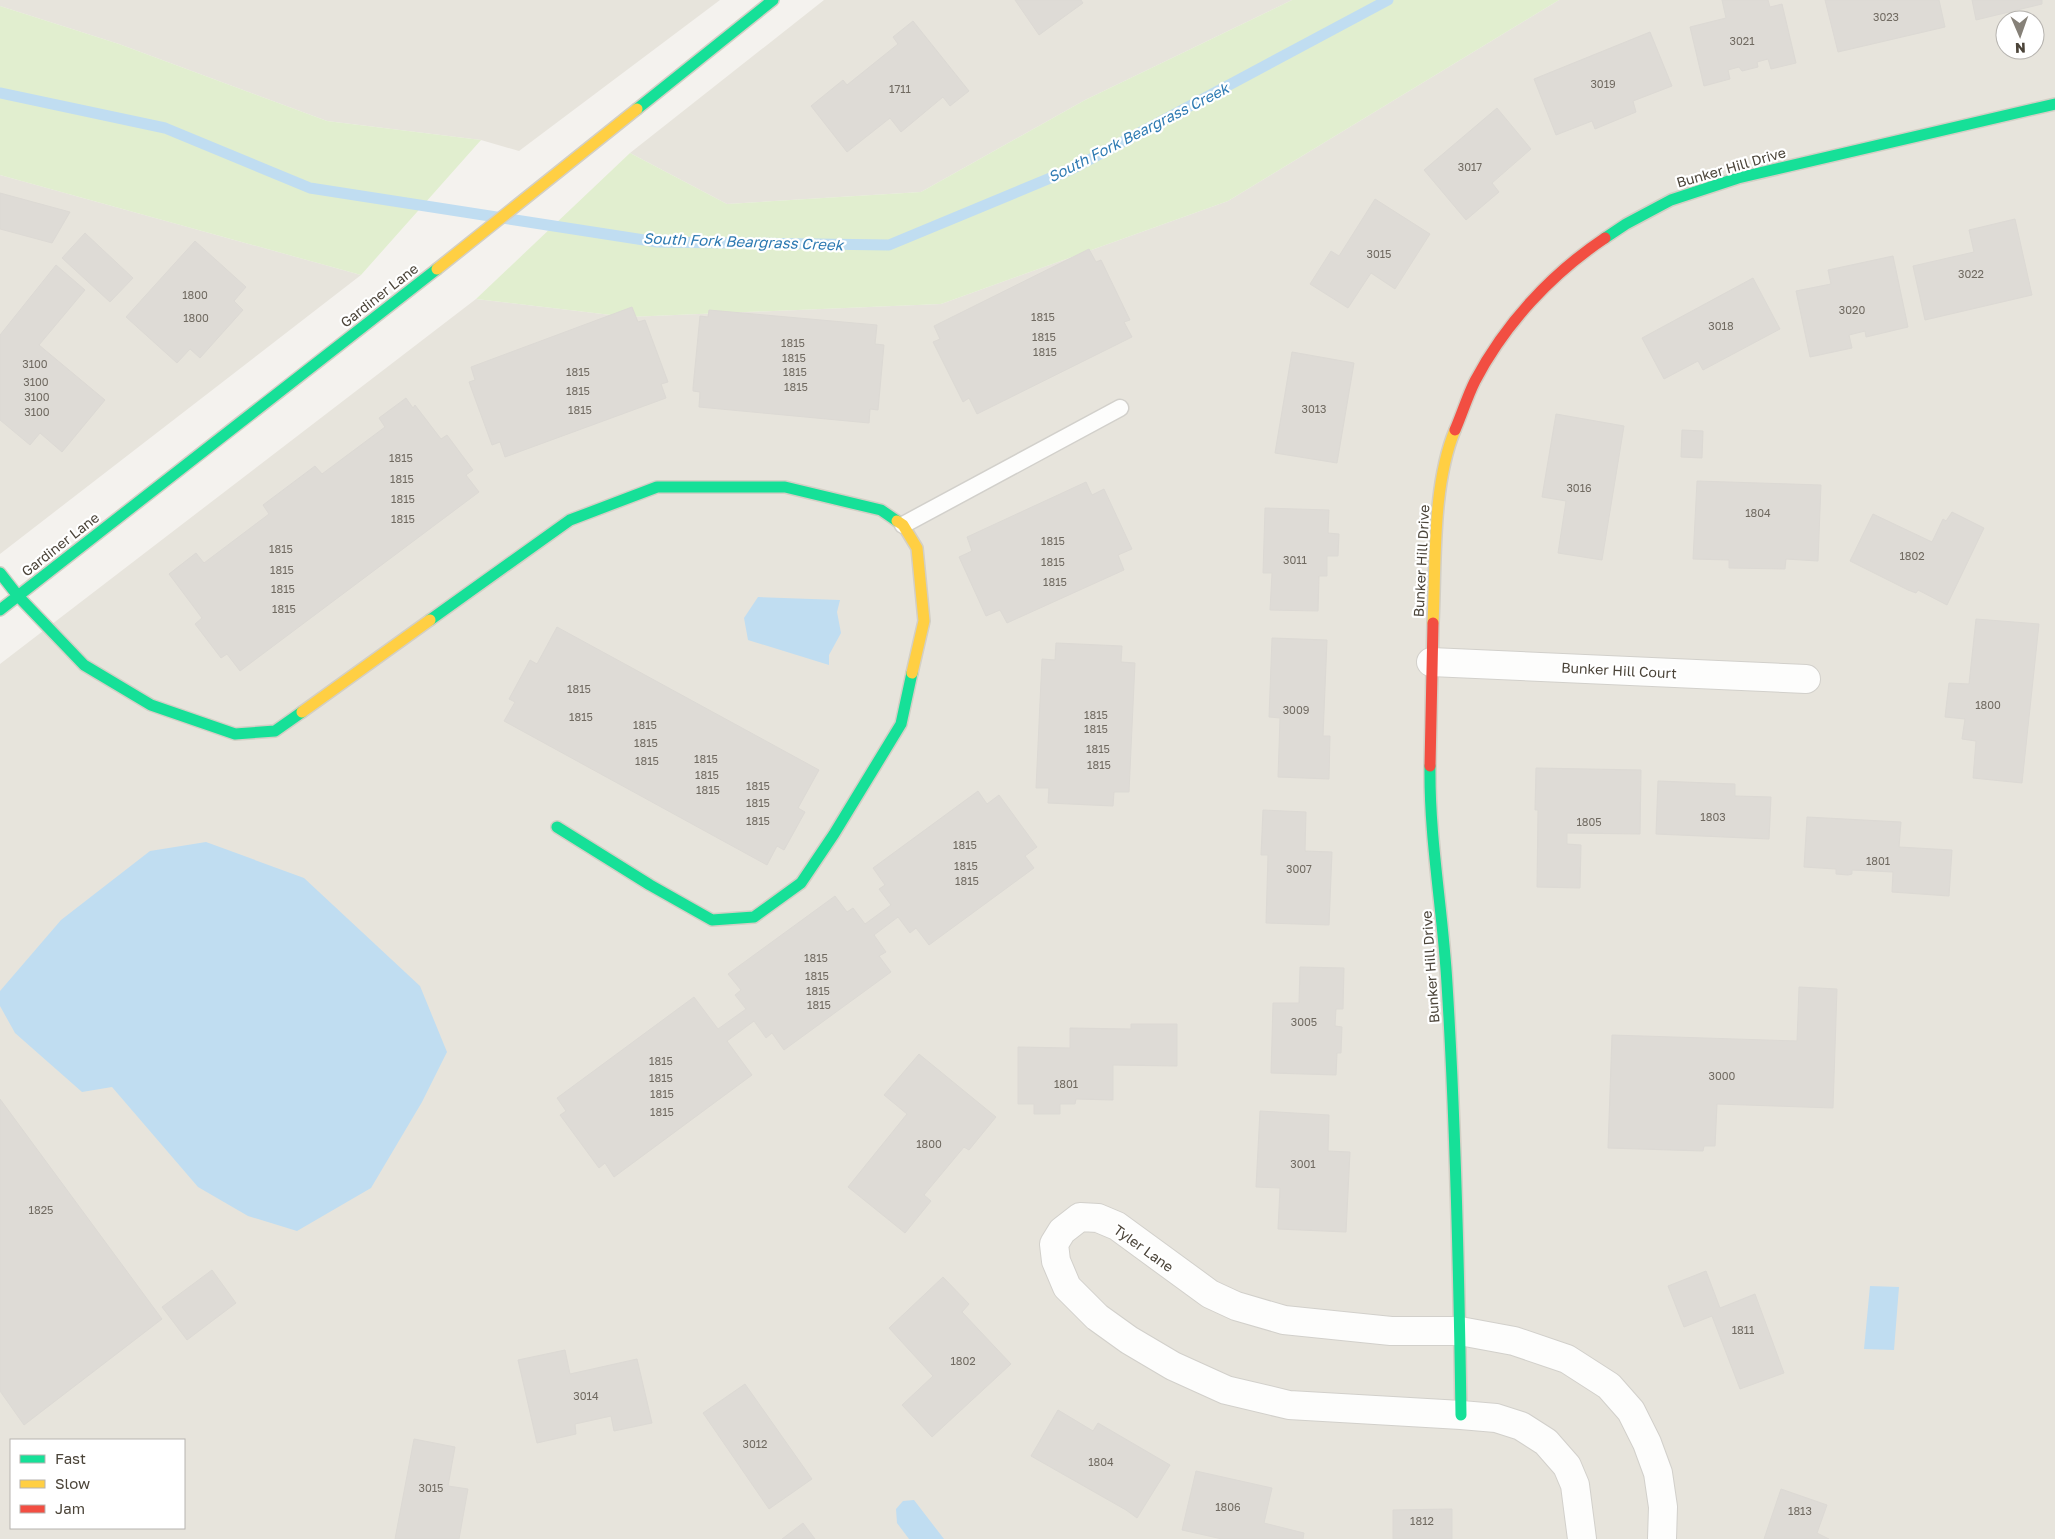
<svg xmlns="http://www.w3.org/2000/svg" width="2055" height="1539" viewBox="0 0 2055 1539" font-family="'Golos Text',sans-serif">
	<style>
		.residential { fill: #e7e4dc; fill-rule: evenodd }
		.green { fill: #e1eecf }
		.water { fill: #c0ddf1 }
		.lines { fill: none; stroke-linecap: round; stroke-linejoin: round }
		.stream { stroke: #c0ddf1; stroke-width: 11 }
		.building { fill: #dedbd6; stroke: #dcd9d4 }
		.lane-casing { stroke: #d2d0cb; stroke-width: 19 }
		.street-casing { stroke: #d2d0cb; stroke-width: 30 }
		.fast-casing { stroke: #d3cfc5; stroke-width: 14 }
		.slow-casing { stroke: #d3cfc5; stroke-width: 14 }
		.jam-casing { stroke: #d3cfc5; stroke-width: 14 }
		.lane { stroke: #fdfdfc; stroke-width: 16 }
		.street { stroke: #fdfdfc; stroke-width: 28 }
		.fast { stroke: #16e098; stroke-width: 11 }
		.slow { stroke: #ffcf43; stroke-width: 11 }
		.jam { stroke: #f24e42; stroke-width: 11 }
		.labels { text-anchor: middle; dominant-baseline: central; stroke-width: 4.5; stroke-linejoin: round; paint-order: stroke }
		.number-label { font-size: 11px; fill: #706a61 }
		.street-label { font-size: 14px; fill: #4b4439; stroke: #fff }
		.water-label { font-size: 15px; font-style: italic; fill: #2e7ab2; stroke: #fff }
	</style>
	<rect width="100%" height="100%" fill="#f4f2ee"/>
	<path class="residential" d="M 0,0 L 720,0 L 519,151 L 481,140 L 327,121 L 119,44 L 0,6 Z
		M 824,0 L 1292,0 L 1085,100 L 921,192 L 727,204 L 630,153 Z
		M 1559,0 L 2055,0 L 2055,1539 L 0,1539 L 0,664 L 476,299 L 628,317 L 941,304 L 1228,201 ZM 2005,20 L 2035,20 L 2035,50 L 2005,50 ZM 11,1440 L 184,1440 L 184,1528 L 11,1528 Z
		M 0,175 L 361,275 L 0,554 Z"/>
	<path class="green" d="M 1292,0 L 1559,0 L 1228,201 L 941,304 L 628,317 L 476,299 L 630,153 L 727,204 L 921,192 L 1085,100 Z
		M 0,6 L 119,44 L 327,121 L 481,140 L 361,275 L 0,175 Z"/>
	<path class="water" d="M 758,597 L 840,600 L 837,612 L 841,633 L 829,655 L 829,665 L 748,640 L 744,618 Z
		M 206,842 L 304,878 L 420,986 L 447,1052 L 422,1102 L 371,1188 L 297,1231 L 248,1216 L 198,1187 L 112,1087 L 82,1092 L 15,1033 L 0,1006 L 0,991 L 61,920 L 150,851 Z
		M 1870,1286 L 1899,1287 L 1894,1350 L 1864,1349 Z
		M 914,1500 L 944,1539 L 909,1539 L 897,1523 L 896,1509 L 903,1501 Z"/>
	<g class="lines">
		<path class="stream" d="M 0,93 L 165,128 L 310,188 L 657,242 L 889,245 L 1072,169 L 1388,0"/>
	</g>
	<path class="building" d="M 1015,0 L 1081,0 L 1083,3 L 1039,35 Z
		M 1722,0 L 1768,0 L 1770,7 L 1782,4 L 1796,63 L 1771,69 L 1768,59 L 1757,62 L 1758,67 L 1742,71 L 1739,67 L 1728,70 L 1730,79 L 1704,86 L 1690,27 L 1726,18 Z
		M 1825,0 L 1939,0 L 1945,27 L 1838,52 Z
		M 1972,0 L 2042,0 L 2042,4 L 1976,20 Z
		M 913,21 L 969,91 L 950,106 L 943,97 L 901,132 L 890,118 L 847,152 L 811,106 L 843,80 L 847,85 L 898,44 L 893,37 Z
		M 1650,32 L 1672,86 L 1633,101 L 1636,112 L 1595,129 L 1592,121 L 1556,135 L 1534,79 Z
		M 1497,108 L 1531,149 L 1492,183 L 1499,192 L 1466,220 L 1424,170 Z
		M 0,193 L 70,212 L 52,243 L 0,229 Z
		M 1375,199 L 1430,234 L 1395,289 L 1371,273 L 1348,308 L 1310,284 L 1331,251 L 1339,256 Z
		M 2015,219 L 2032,295 L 1925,320 L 1913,266 L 1974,252 L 1969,230 Z
		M 85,233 L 133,278 L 110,302 L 62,258 Z
		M 195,241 L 246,287 L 234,301 L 243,310 L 200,358 L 190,349 L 177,363 L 126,317 Z
		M 1089,249 L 1096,262 L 1101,260 L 1130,320 L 1124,322 L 1132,337 L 977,414 L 969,398 L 963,402 L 933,342 L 940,339 L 934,326 Z
		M 1893,256 L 1908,327 L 1866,337 L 1865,331 L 1849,335 L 1852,348 L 1810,357 L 1796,291 L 1831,284 L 1828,270 Z
		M 56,265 L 85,290 L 39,345 L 105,400 L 62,452 L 40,433 L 30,445 L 0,420 L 0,335 Z
		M 1753,278 L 1780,329 L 1703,370 L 1698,361 L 1664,379 L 1642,338 Z
		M 632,307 L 638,322 L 645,320 L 668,382 L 661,384 L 666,398 L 505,457 L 500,442 L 492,445 L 469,382 L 475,380 L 471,367 Z
		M 709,310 L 877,325 L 875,344 L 884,345 L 878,410 L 870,409 L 869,423 L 699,407 L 700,392 L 693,391 L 693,388 L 700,316 L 708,317 Z
		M 1292,352 L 1354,363 L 1337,463 L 1275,453 Z
		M 406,398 L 413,408 L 415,405 L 441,439 L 447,435 L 473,470 L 466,475 L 479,492 L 240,671 L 227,654 L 221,658 L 195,624 L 202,618 L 169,574 L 196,553 L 204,563 L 269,514 L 263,505 L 315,466 L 322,474 L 385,427 L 379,418 Z
		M 1556,414 L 1624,426 L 1602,560 L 1558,553 L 1566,501 L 1542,497 Z
		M 1682,430 L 1703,431 L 1702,458 L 1681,457 Z
		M 1697,481 L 1821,485 L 1818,561 L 1786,559 L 1785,569 L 1729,568 L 1729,560 L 1693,559 Z
		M 1086,482 L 1092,495 L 1104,489 L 1132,549 L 1118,555 L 1124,570 L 1007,623 L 1000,610 L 986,616 L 959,557 L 972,551 L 967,537 Z
		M 1265,508 L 1329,510 L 1328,533 L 1339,534 L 1338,556 L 1327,556 L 1327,576 L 1319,576 L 1318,611 L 1270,610 L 1272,573 L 1263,573 Z
		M 1952,512 L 1984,528 L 1947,605 L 1918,590 L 1916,593 L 1908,590 L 1850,561 L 1873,514 L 1932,542 L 1943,519 L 1946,521 Z
		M 1976,619 L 2039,624 L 2022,783 L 1973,778 L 1976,741 L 1962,739 L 1965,719 L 1945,717 L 1949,683 L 1969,684 Z
		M 557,627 L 819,770 L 798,808 L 805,812 L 784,850 L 777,846 L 767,865 L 504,721 L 515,702 L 509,699 L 530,660 L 537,664 Z
		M 1272,638 L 1327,640 L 1323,736 L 1330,736 L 1329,779 L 1278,777 L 1280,718 L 1269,717 Z
		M 1056,643 L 1122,646 L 1121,662 L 1135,663 L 1129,792 L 1114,792 L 1113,806 L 1048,803 L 1049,788 L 1036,788 L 1042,659 L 1055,660 Z
		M 1536,768 L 1641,770 L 1640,834 L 1567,833 L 1567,844 L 1581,845 L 1580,888 L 1537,887 L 1538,810 L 1535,810 Z
		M 1658,781 L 1735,784 L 1735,796 L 1771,797 L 1769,839 L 1656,834 Z
		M 978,791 L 987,804 L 999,795 L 1037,847 L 1025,856 L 1034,868 L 929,945 L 916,928 L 910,933 L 898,917 L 874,935 L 886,952 L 879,956 L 891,972 L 784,1050 L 772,1033 L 766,1038 L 754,1021 L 727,1041 L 752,1075 L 614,1177 L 605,1163 L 599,1168 L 560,1115 L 566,1111 L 557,1098 L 694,997 L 718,1029 L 746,1009 L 735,995 L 741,990 L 728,974 L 835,896 L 847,912 L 853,908 L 865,924 L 891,905 L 879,889 L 885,885 L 873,868 Z
		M 1263,810 L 1306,812 L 1305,851 L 1332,852 L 1329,925 L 1266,923 L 1268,855 L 1261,855 Z
		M 1807,817 L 1901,822 L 1899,847 L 1952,850 L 1949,896 L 1892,892 L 1893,872 L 1852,870 L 1852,874 L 1848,875 L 1836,874 L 1836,869 L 1804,867 Z
		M 1300,967 L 1344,968 L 1343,1009 L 1336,1009 L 1335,1026 L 1342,1027 L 1341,1053 L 1337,1053 L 1336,1075 L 1271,1073 L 1273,1003 L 1299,1003 Z
		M 1799,987 L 1837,989 L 1833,1108 L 1717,1104 L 1715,1146 L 1704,1146 L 1703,1151 L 1608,1148 L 1612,1035 L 1797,1041 Z
		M 1131,1024 L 1177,1024 L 1177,1066 L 1113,1065 L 1113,1100 L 1076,1099 L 1075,1104 L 1060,1104 L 1060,1114 L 1034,1114 L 1034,1104 L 1018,1104 L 1018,1047 L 1070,1048 L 1070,1028 L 1131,1029 Z
		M 919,1054 L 996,1117 L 969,1150 L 964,1147 L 924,1195 L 931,1201 L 905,1233 L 848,1187 L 907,1114 L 884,1095 Z
		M 0,1099 L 162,1319 L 24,1425 L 0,1391 Z
		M 1260,1111 L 1329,1115 L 1328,1151 L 1350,1152 L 1346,1232 L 1278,1229 L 1280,1188 L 1256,1187 Z
		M 212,1270 L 236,1303 L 187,1340 L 162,1307 Z
		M 1706,1271 L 1720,1308 L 1755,1294 L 1784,1373 L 1740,1389 L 1712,1316 L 1684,1327 L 1668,1286 Z
		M 943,1277 L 969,1304 L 962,1312 L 1011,1364 L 932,1437 L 902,1405 L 933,1376 L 889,1328 Z
		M 565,1350 L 570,1374 L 637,1359 L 652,1423 L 614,1431 L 611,1416 L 575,1424 L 576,1434 L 537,1443 L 518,1360 Z
		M 745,1384 L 812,1479 L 769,1509 L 703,1413 Z
		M 1058,1410 L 1093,1431 L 1098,1423 L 1170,1465 L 1137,1518 L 1126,1510 L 1031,1456 Z
		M 414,1439 L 455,1447 L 448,1486 L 468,1489 L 459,1539 L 395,1539 Z
		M 1196,1471 L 1272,1488 L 1264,1523 L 1304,1533 L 1303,1539 L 1222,1539 L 1182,1530 Z
		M 1781,1489 L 1827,1505 L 1817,1533 L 1829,1539 L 1764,1539 Z
		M 1452,1509 L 1452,1539 L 1393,1539 L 1393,1510 Z
		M 803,1523 L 815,1539 L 782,1539 Z"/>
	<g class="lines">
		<defs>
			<path id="lane" d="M 903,525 L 1120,408"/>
			<path id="street" d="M 1431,662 L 1806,679
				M 1582,1539 L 1575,1485 L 1567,1466 L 1546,1442 L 1521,1426 L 1496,1418 L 1461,1415 L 1289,1405 L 1226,1390 L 1173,1366 L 1129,1340 L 1097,1317 L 1067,1287 L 1056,1261 L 1054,1244 L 1062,1231 L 1080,1217 L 1098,1218 L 1117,1226 L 1210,1294 L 1236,1306 L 1284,1320 L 1391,1331 L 1460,1331 L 1514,1341 L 1567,1359 L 1609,1386 L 1631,1411 L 1647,1443 L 1658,1473 L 1663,1507 L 1662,1539"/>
			<path id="fast" d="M 637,109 L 773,0
				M 1605,238 L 1626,224 L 1671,200 L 1738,178 L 2055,104
				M 0,573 L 18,596 L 84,665 L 151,705 L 235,734 L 275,731 L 302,712
				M 0,610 L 437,269
				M 430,620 L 570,520 L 657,487 L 785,487 L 881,510 L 897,521
				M 1430,766 C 1429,839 1443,911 1447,984 C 1456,1128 1459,1272 1461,1415
				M 557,827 L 650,885 L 712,920 L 754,917 L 801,883 L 834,834 L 901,724 L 912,673"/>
			<path id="slow" d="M 437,269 L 637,109
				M 897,521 L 903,525 L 917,548 L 924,621 L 912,673
				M 1433,623 C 1436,563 1432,485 1455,430
				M 302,712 L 430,620"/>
			<path id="jam" d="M 1455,430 C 1462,414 1467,397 1475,381 C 1505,324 1551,274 1605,238
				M 1430,766 L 1433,623"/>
		</defs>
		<use href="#lane" class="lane-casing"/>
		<use href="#street" class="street-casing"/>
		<use href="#fast" class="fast-casing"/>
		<use href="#slow" class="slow-casing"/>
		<use href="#jam" class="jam-casing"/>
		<use href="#lane" class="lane"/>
		<use href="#street" class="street"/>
		<use href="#fast" class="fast"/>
		<use href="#slow" class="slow"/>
		<use href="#jam" class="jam"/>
	</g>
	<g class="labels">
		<g class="number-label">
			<text x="1886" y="16">3023</text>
			<text x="1742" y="40">3021</text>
			<text x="1603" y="83">3019</text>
			<text x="900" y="88">1711</text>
			<text x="1470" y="166">3017</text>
			<text x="1379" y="253">3015</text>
			<text x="1971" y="273">3022</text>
			<text x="195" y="294">1800</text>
			<text x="1852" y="309">3020</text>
			<text x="1043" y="316">1815</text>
			<text x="196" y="317">1800</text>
			<text x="1721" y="325">3018</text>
			<text x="1044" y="336">1815</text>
			<text x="793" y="342">1815</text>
			<text x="1045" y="351">1815</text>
			<text x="794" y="357">1815</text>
			<text x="35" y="363">3100</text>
			<text x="578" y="371">1815</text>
			<text x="795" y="371">1815</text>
			<text x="36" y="381">3100</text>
			<text x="796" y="386">1815</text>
			<text x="578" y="390">1815</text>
			<text x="37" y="396">3100</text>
			<text x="1314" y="408">3013</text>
			<text x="580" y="409">1815</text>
			<text x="37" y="411">3100</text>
			<text x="401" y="457">1815</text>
			<text x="402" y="478">1815</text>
			<text x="1579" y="487">3016</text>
			<text x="403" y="498">1815</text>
			<text x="1758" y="512">1804</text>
			<text x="403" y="518">1815</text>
			<text x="1053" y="540">1815</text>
			<text x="281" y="548">1815</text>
			<text x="1912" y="555">1802</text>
			<text x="1295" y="559">3011</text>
			<text x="1053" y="561">1815</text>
			<text x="282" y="569">1815</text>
			<text x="1055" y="581">1815</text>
			<text x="283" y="588">1815</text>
			<text x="284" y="608">1815</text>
			<text x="579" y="688">1815</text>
			<text x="1988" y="704">1800</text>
			<text x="1296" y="709">3009</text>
			<text x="1096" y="714">1815</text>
			<text x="581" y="716">1815</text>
			<text x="645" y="724">1815</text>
			<text x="1096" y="728">1815</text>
			<text x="646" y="742">1815</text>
			<text x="1098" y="748">1815</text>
			<text x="706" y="758">1815</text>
			<text x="647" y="760">1815</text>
			<text x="1099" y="764">1815</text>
			<text x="707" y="774">1815</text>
			<text x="758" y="785">1815</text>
			<text x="708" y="789">1815</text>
			<text x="758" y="802">1815</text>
			<text x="1713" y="816">1803</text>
			<text x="758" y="820">1815</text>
			<text x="1589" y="821">1805</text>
			<text x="965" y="844">1815</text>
			<text x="1878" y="860">1801</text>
			<text x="966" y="865">1815</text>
			<text x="1299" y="868">3007</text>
			<text x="967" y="880">1815</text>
			<text x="816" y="957">1815</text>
			<text x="817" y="975">1815</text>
			<text x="818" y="990">1815</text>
			<text x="819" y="1004">1815</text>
			<text x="1304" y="1021">3005</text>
			<text x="661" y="1060">1815</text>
			<text x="1722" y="1075">3000</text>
			<text x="661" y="1077">1815</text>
			<text x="1066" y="1083">1801</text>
			<text x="662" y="1093">1815</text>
			<text x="662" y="1111">1815</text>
			<text x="929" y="1143">1800</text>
			<text x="1303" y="1163">3001</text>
			<text x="41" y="1209">1825</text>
			<text x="1743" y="1329">1811</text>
			<text x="963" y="1360">1802</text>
			<text x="586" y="1395">3014</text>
			<text x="755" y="1443">3012</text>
			<text x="1101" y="1461">1804</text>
			<text x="431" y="1487">3015</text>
			<text x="1228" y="1506">1806</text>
			<text x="1800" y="1510">1813</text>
			<text x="1422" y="1520">1812</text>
		</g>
		<g class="street-label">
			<text transform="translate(1731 167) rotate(-16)">Bunker Hill Drive</text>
			<text transform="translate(379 295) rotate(-38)">Gardiner Lane</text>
			<text transform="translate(60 544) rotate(-38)">Gardiner Lane</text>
			<text transform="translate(1421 561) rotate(-87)">Bunker Hill Drive</text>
			<text transform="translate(1619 670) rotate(3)">Bunker Hill Court</text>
			<text transform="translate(1430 967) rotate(-94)">Bunker Hill Drive</text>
			<text transform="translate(1144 1248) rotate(36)">Tyler Lane</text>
		</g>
		<g class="water-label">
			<text transform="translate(1138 132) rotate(-27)">South Fork Beargrass Creek</text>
			<text transform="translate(743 241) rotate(2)">South Fork Beargrass Creek</text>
		</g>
	</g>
	<rect x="10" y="1439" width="175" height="90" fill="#ffffff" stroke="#b7b4b0"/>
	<rect x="20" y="1455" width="25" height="8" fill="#16e098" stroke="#b7b4b0"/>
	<text x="55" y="1464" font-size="15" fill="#4b4439">Fast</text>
	<rect x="20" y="1480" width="25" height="8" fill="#ffcf43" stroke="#b7b4b0"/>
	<text x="55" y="1489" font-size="15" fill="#4b4439">Slow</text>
	<rect x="20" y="1505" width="25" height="8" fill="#f24e42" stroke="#b7b4b0"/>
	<text x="55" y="1514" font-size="15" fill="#4b4439">Jam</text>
	<g transform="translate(2020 35) rotate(178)"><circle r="24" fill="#ffffff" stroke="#b7b4b0"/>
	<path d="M0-4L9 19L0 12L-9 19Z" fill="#868178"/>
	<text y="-8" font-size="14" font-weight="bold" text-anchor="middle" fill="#4b4439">N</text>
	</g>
</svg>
